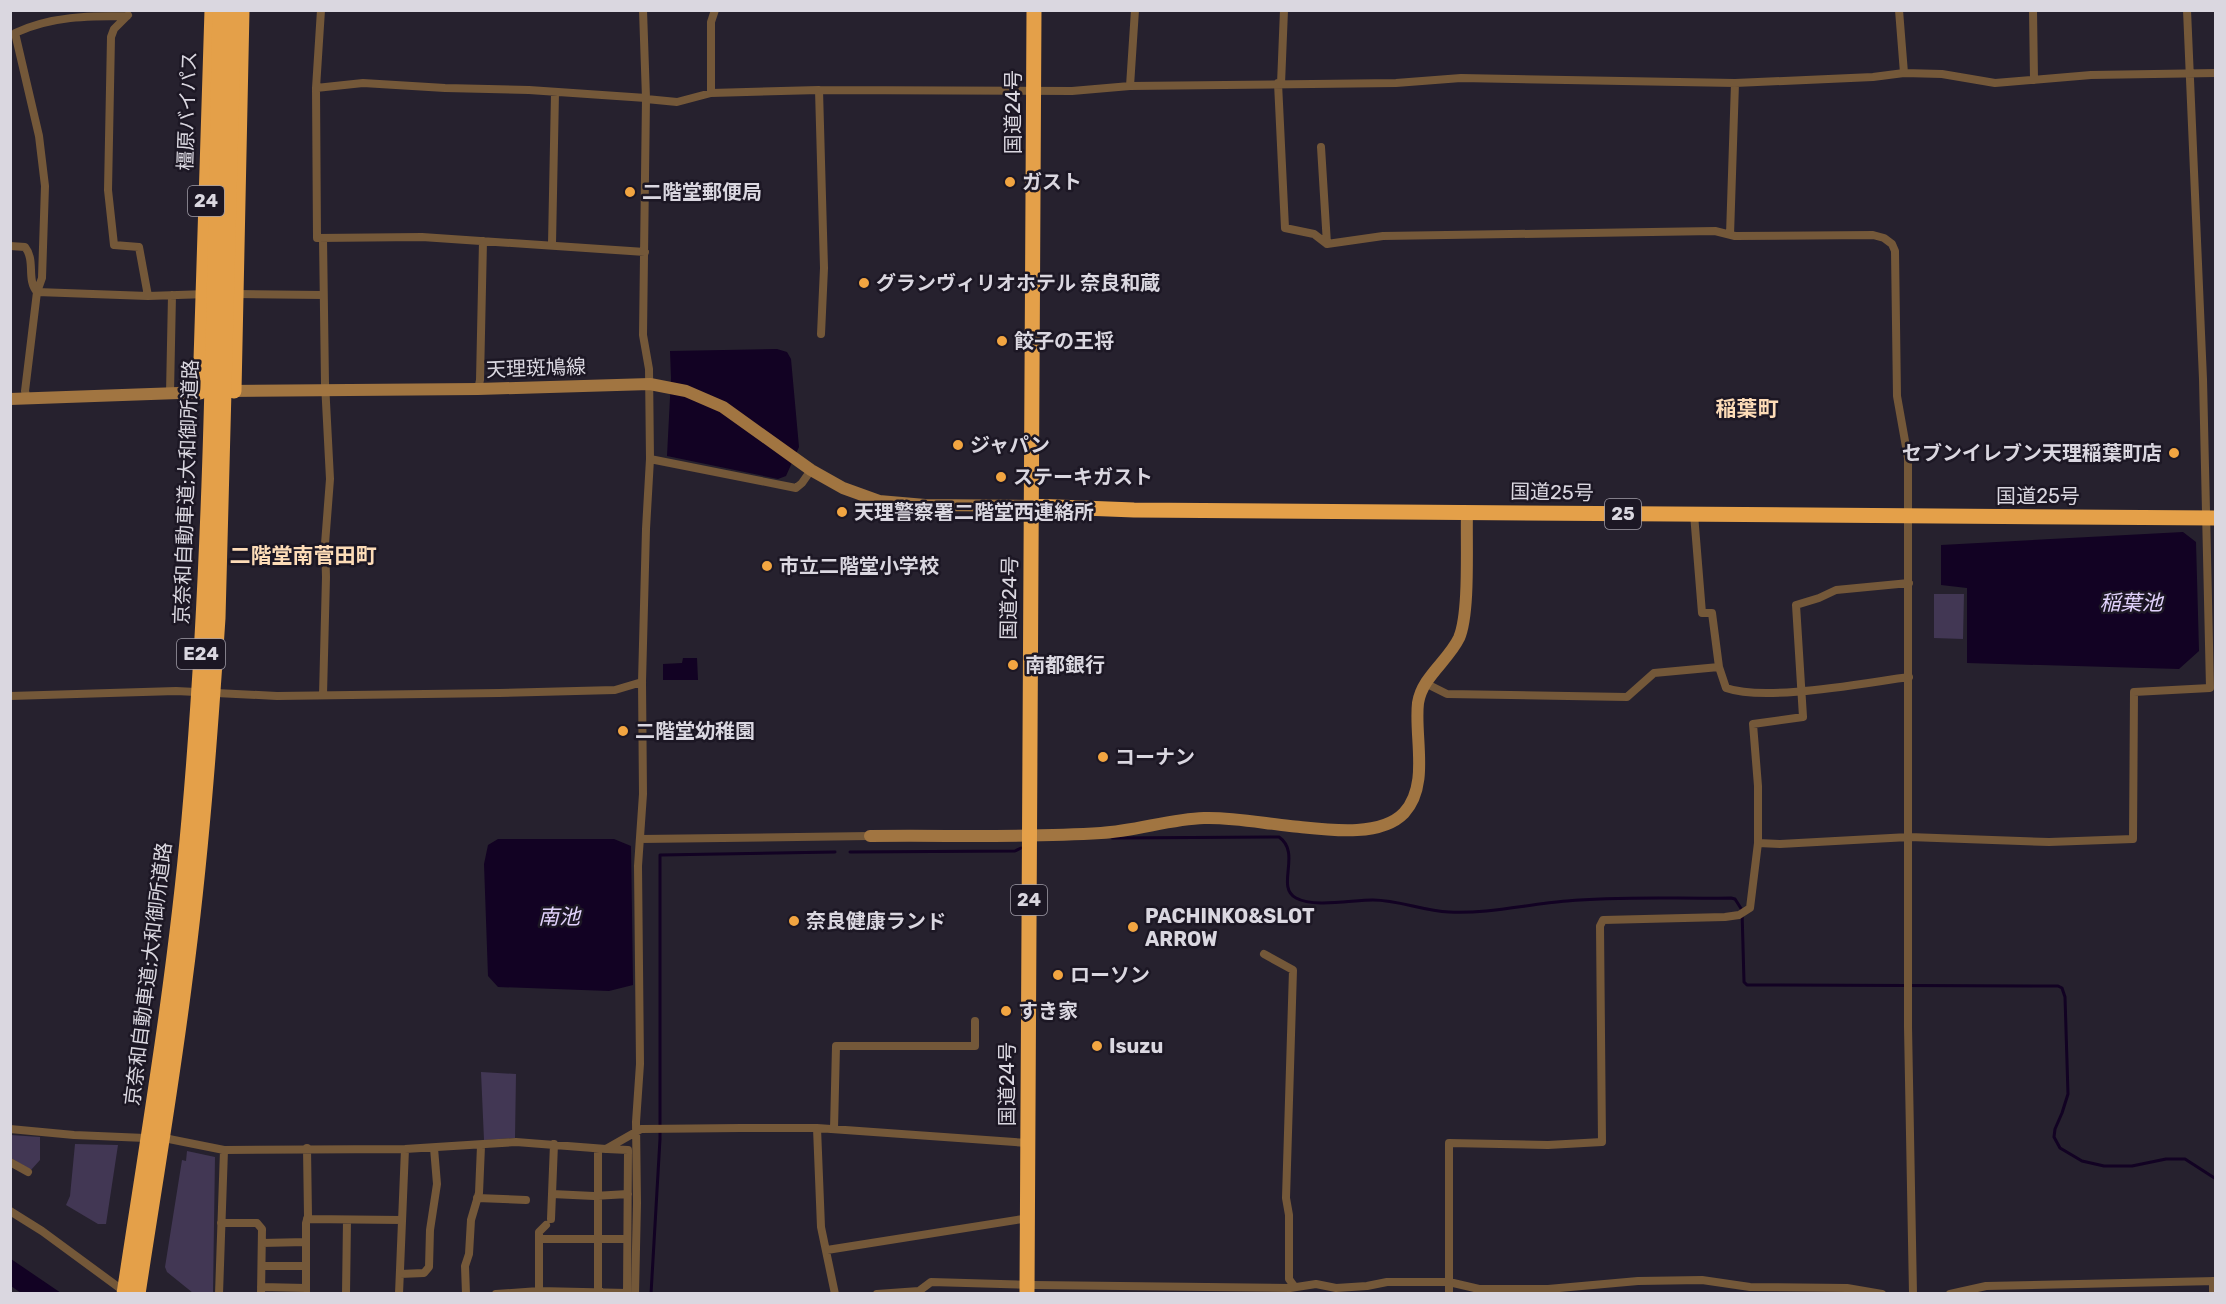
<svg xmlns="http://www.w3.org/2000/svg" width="2226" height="1304" viewBox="0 0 2226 1304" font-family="Rubik,'Noto Sans JP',sans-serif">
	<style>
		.green { fill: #423754 }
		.water { fill: #120223 }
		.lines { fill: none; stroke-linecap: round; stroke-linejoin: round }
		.stream { stroke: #120223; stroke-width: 3 }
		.street { stroke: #745839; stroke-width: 8 }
		.secondary { stroke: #a17541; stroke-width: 12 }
		.highway { stroke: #e4a049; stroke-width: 15 }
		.highway-bridge { stroke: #e4a049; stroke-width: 15 }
		.poi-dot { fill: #f2a541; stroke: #1c1724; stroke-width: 2 }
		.labels { text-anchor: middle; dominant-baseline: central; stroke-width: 5; stroke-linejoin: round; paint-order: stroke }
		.shield { fill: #1c1724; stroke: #a19da8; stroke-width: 1.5 }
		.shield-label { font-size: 18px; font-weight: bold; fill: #dad7e0 }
		.street-label { font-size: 20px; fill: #dad7e0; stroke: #1c1724 }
		.poi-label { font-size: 20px; font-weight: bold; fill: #dad7e0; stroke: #1c1724; text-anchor: start }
		.neighbourhood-label { font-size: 21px; font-weight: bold; fill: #fddcb7; stroke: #1c1724 }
		.water-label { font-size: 21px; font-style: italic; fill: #e1d2fc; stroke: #1c1724 }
	</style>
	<rect width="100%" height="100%" fill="#26212e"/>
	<path class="green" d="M 1934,594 L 1964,594 L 1963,639 L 1934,638 Z
		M 481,1072 L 516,1074 L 515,1138 L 484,1140 Z
		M 11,1135 L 40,1137 L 40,1160 L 31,1170 L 11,1158 Z
		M 75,1144 L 118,1145 L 106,1224 L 98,1224 L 66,1205 L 70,1196 Z
		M 187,1151 L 215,1157 L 213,1293 L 193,1293 L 167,1272 L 165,1267 L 182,1160 L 186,1161 Z"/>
	<path class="water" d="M 777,349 L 787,352 L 791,359 L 799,447 L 786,476 L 778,479 L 667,456 L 671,378 L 670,351 Z
		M 2183,532 L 2196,542 L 2199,651 L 2179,669 L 1967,663 L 1967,588 L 1941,585 L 1941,545 Z
		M 683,658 L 697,658 L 698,680 L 663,680 L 663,664 L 682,663 Z
		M 614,839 L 631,846 L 633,985 L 609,991 L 498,987 L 488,976 L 484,864 L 488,845 L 498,839 Z
		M 11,1259 L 61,1293 L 21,1293 L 11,1286 Z"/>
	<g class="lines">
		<path class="stream" d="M 1112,838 L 1279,837 C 1302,853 1275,887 1296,898 C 1314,908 1352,900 1373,900 C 1399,900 1423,911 1449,912 C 1488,914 1528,904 1567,901 C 1621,896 1677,899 1731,898 L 1735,899 L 1742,910 L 1744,982 L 1747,985 L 2058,986 L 2062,988 L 2065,997 L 2068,1094 L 2062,1113 L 2055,1129 L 2054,1137 L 2060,1148 L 2082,1161 L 2104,1166 L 2132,1166 L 2166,1159 L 2185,1159 L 2216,1179
			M 850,852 L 1015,851 L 1021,848
			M 651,1294 L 660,1139 L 660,855 L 835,852"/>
		<path class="street" d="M 321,10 L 316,88 L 317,238 L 422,237 L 645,252
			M 1899,10 L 1904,73
			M 2033,10 L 2034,80
			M 128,15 L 114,29 L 111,37 L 108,190 L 114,245 L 139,247 L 148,296
			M 1278,83 L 1285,228 L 1314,234 L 1327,244 L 1383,236 L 1715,231 L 1735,236 L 1873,235 L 1884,238 L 1892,244 L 1895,251 L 1897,396 L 1908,458 L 1908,1027 L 1913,1294
			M 1281,84 L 1284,10
			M 1130,86 L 1135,10
			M 316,88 L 363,83 L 445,88 L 529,90 L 646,98
			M 819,90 L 824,268 L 821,334
			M 711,93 L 711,22 L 715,10
			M 646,99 L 677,102 L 711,93 L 819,90 L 1072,91 L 1130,86 L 1396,83 L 1461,78 L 1735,83 L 1873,77 L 1904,73 L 1942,74 L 1995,83 L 2091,75 L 2216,73
			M 1321,147 L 1327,244
			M 1730,235 L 1735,83
			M 323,238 L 325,383 L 330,479 L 325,544 L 326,577 L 323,695
			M 552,244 L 555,93
			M 10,246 L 25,247 C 36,261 26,279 37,292
			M 37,292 L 148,296 L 207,294
			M 235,294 L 323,295
			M 478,389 L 480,380 L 483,241
			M 170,393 L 172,295
			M 27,399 L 25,391 L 37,292 L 42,278 L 45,186 L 39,136 L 15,33 C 51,16 89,16 127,16
			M 650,459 L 796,488 L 802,483 L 811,470
			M 1694,514 L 1702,613 L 1712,613 L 1719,667 L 1726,688 C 1766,702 1863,683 1909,677
			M 1427,684 L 1447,694 L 1627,697 L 1654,673 L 1719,667
			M 10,696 L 176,691 L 277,696 L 499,693 L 615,690 L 642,682
			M 640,839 L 870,836
			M 1758,843 L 1780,844 L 1909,837 L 2049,842 L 2133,839 L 2134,692 L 2210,688 L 2203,379 L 2187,10
			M 1264,954 L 1293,970 L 1286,1198 L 1289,1215 L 1289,1279 L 1294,1286
			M 817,1128 L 821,1227 L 835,1294
			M 10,1129 L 74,1135 L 169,1139 L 224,1150 L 405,1149 L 516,1142 L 606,1149 L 641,1129 L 741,1128 L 817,1128 L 1028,1143
			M 834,1129 L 836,1046 L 975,1046 L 975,1021
			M 598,1149 L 598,1289 L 602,1294
			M 607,1149 L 628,1150 L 627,1294
			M 10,1162 L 28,1172
			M 552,1194 L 594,1196 L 628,1194
			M 477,1198 L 526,1200
			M 10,1211 L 42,1231 L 125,1292
			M 307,1219 L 402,1220
			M 551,1219 L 554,1144
			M 221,1223 L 257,1223 L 262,1229 L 261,1294
			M 539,1239 L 627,1239
			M 262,1243 L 306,1242
			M 827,1250 L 1029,1218
			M 262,1266 L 306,1266
			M 400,1274 L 424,1273 L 429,1267 L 430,1230 L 437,1184 L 434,1148
			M 261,1287 L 306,1288
			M 219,1294 L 224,1150
			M 306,1294 L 306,1223 L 308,1216 L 307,1148
			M 346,1294 L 347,1220
			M 399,1294 L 405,1149
			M 466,1294 L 465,1266 L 469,1254 L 471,1220 L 479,1193 L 481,1146
			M 496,1294 L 539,1291 L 627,1293
			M 539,1294 L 539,1232 L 546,1225
			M 635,1294 L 637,1203 L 636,1122 L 640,1064 L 638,866 L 643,794 L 642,682 L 646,529 L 650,459 L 649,369 L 643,335 L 646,98 L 643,10
			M 877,1294 L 919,1291 L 931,1282 L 1034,1285 L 1290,1288 L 1316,1284 L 1336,1288 L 1367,1286 L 1387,1282 L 1449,1282 L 1479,1289 L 1548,1289 L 1638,1281 L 1702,1280 L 1750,1287 L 1847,1288 L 1882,1294
			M 1449,1294 L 1449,1143 L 1548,1145 L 1602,1142 L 1600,926 L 1603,920 L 1725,917 L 1739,915 L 1750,908 L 1758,843 L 1758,786 L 1753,724 L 1803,717 L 1796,605 L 1819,598 L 1836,590 L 1909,583
			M 1950,1294 L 1986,1286 L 2216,1281
			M 2213,1294 L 2213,1281"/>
		<path class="secondary" d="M 227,391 L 478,389 L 650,384 L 686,391 L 723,407 L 811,470 L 843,488 L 879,501 L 925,505 L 1032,506
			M 10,399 L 207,392
			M 870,836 C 947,835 1024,838 1101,833 C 1136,831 1170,819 1204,818 C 1233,817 1261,823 1290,826 C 1322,829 1379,839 1404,813 C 1430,785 1414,737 1418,703 C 1422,677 1448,661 1459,638 C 1470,613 1466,542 1467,512"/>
		<path class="highway" d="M 234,391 L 242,10
			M 200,392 L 212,10
			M 1032,506 L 1134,510 L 2216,518
			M 1027,1294 L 1034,10"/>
		<path class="highway-bridge" d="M 124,1294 C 148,1136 175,978 189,819 C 213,550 214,280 220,10
			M 138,1294 C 154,1189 172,1084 185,980 C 201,860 210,739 218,618 L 234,10"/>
	</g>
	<g class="poi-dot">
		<circle cx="1010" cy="182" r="6"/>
		<circle cx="630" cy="192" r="6"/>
		<circle cx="864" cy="283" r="6"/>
		<circle cx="1002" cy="341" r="6"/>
		<circle cx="958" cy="445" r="6"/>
		<circle cx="2174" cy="453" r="6"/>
		<circle cx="1001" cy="477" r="6"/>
		<circle cx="842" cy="512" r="6"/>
		<circle cx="767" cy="566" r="6"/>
		<circle cx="1013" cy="665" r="6"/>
		<circle cx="623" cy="731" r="6"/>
		<circle cx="1103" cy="757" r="6"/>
		<circle cx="794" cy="921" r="6"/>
		<circle cx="1133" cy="927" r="6"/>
		<circle cx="1058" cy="975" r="6"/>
		<circle cx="1006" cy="1011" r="6"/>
		<circle cx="1097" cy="1046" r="6"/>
	</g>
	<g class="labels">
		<g class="shield">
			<rect x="188" y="186" width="36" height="30" rx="4.5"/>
			<rect x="1605" y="499" width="36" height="30" rx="4.5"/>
			<rect x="177" y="639" width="48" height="30" rx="4.5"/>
			<rect x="1011" y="885" width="36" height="30" rx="4.5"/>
		</g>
		<g class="shield-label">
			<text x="206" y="201">24</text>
			<text x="1623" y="514">25</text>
			<text x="201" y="654">E24</text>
			<text x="1029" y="900">24</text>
		</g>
		<g class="street-label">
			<text transform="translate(187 111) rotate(-88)">橿原バイパス</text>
			<text transform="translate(1013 112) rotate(-90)">国道24号</text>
			<text transform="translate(536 368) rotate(-2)">天理斑鳩線</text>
			<text transform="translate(186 492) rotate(-88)">京奈和自動車道;大和御所道路</text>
			<text transform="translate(1552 492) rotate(1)">国道25号</text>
			<text x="2038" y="496">国道25号</text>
			<text transform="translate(1009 598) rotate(-89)">国道24号</text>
			<text transform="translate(148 974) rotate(-83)">京奈和自動車道;大和御所道路</text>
			<text transform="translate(1007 1084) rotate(-90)">国道24号</text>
		</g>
		<g class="poi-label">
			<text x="1022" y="182">ガスト</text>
			<text x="642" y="192">二階堂郵便局</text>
			<text x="876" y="283">グランヴィリオホテル 奈良和蔵</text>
			<text x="1014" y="341">餃子の王将</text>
			<text x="970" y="445">ジャパン</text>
			<text x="2162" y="453" text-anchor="end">セブンイレブン天理稲葉町店</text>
			<text x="1013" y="477">ステーキガスト</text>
			<text x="854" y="512">天理警察署二階堂西連絡所</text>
			<text x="779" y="566">市立二階堂小学校</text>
			<text x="1025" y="665">南都銀行</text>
			<text x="635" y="731">二階堂幼稚園</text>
			<text x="1115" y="757">コーナン</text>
			<text x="1145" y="916">PACHINKO&amp;SLOT<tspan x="1145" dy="23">ARROW</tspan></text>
			<text x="806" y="921">奈良健康ランド</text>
			<text x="1070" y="975">ローソン</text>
			<text x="1018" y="1011">すき家</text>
			<text x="1109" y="1046">Isuzu</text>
		</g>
		<g class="neighbourhood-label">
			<text x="1747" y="408">稲葉町</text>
			<text x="303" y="555">二階堂南菅田町</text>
		</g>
		<g class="water-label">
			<text x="2131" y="602">稲葉池</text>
			<text x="559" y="916">南池</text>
		</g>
	</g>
	<rect width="2226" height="1304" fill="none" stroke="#dad7e0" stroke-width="24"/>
</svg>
